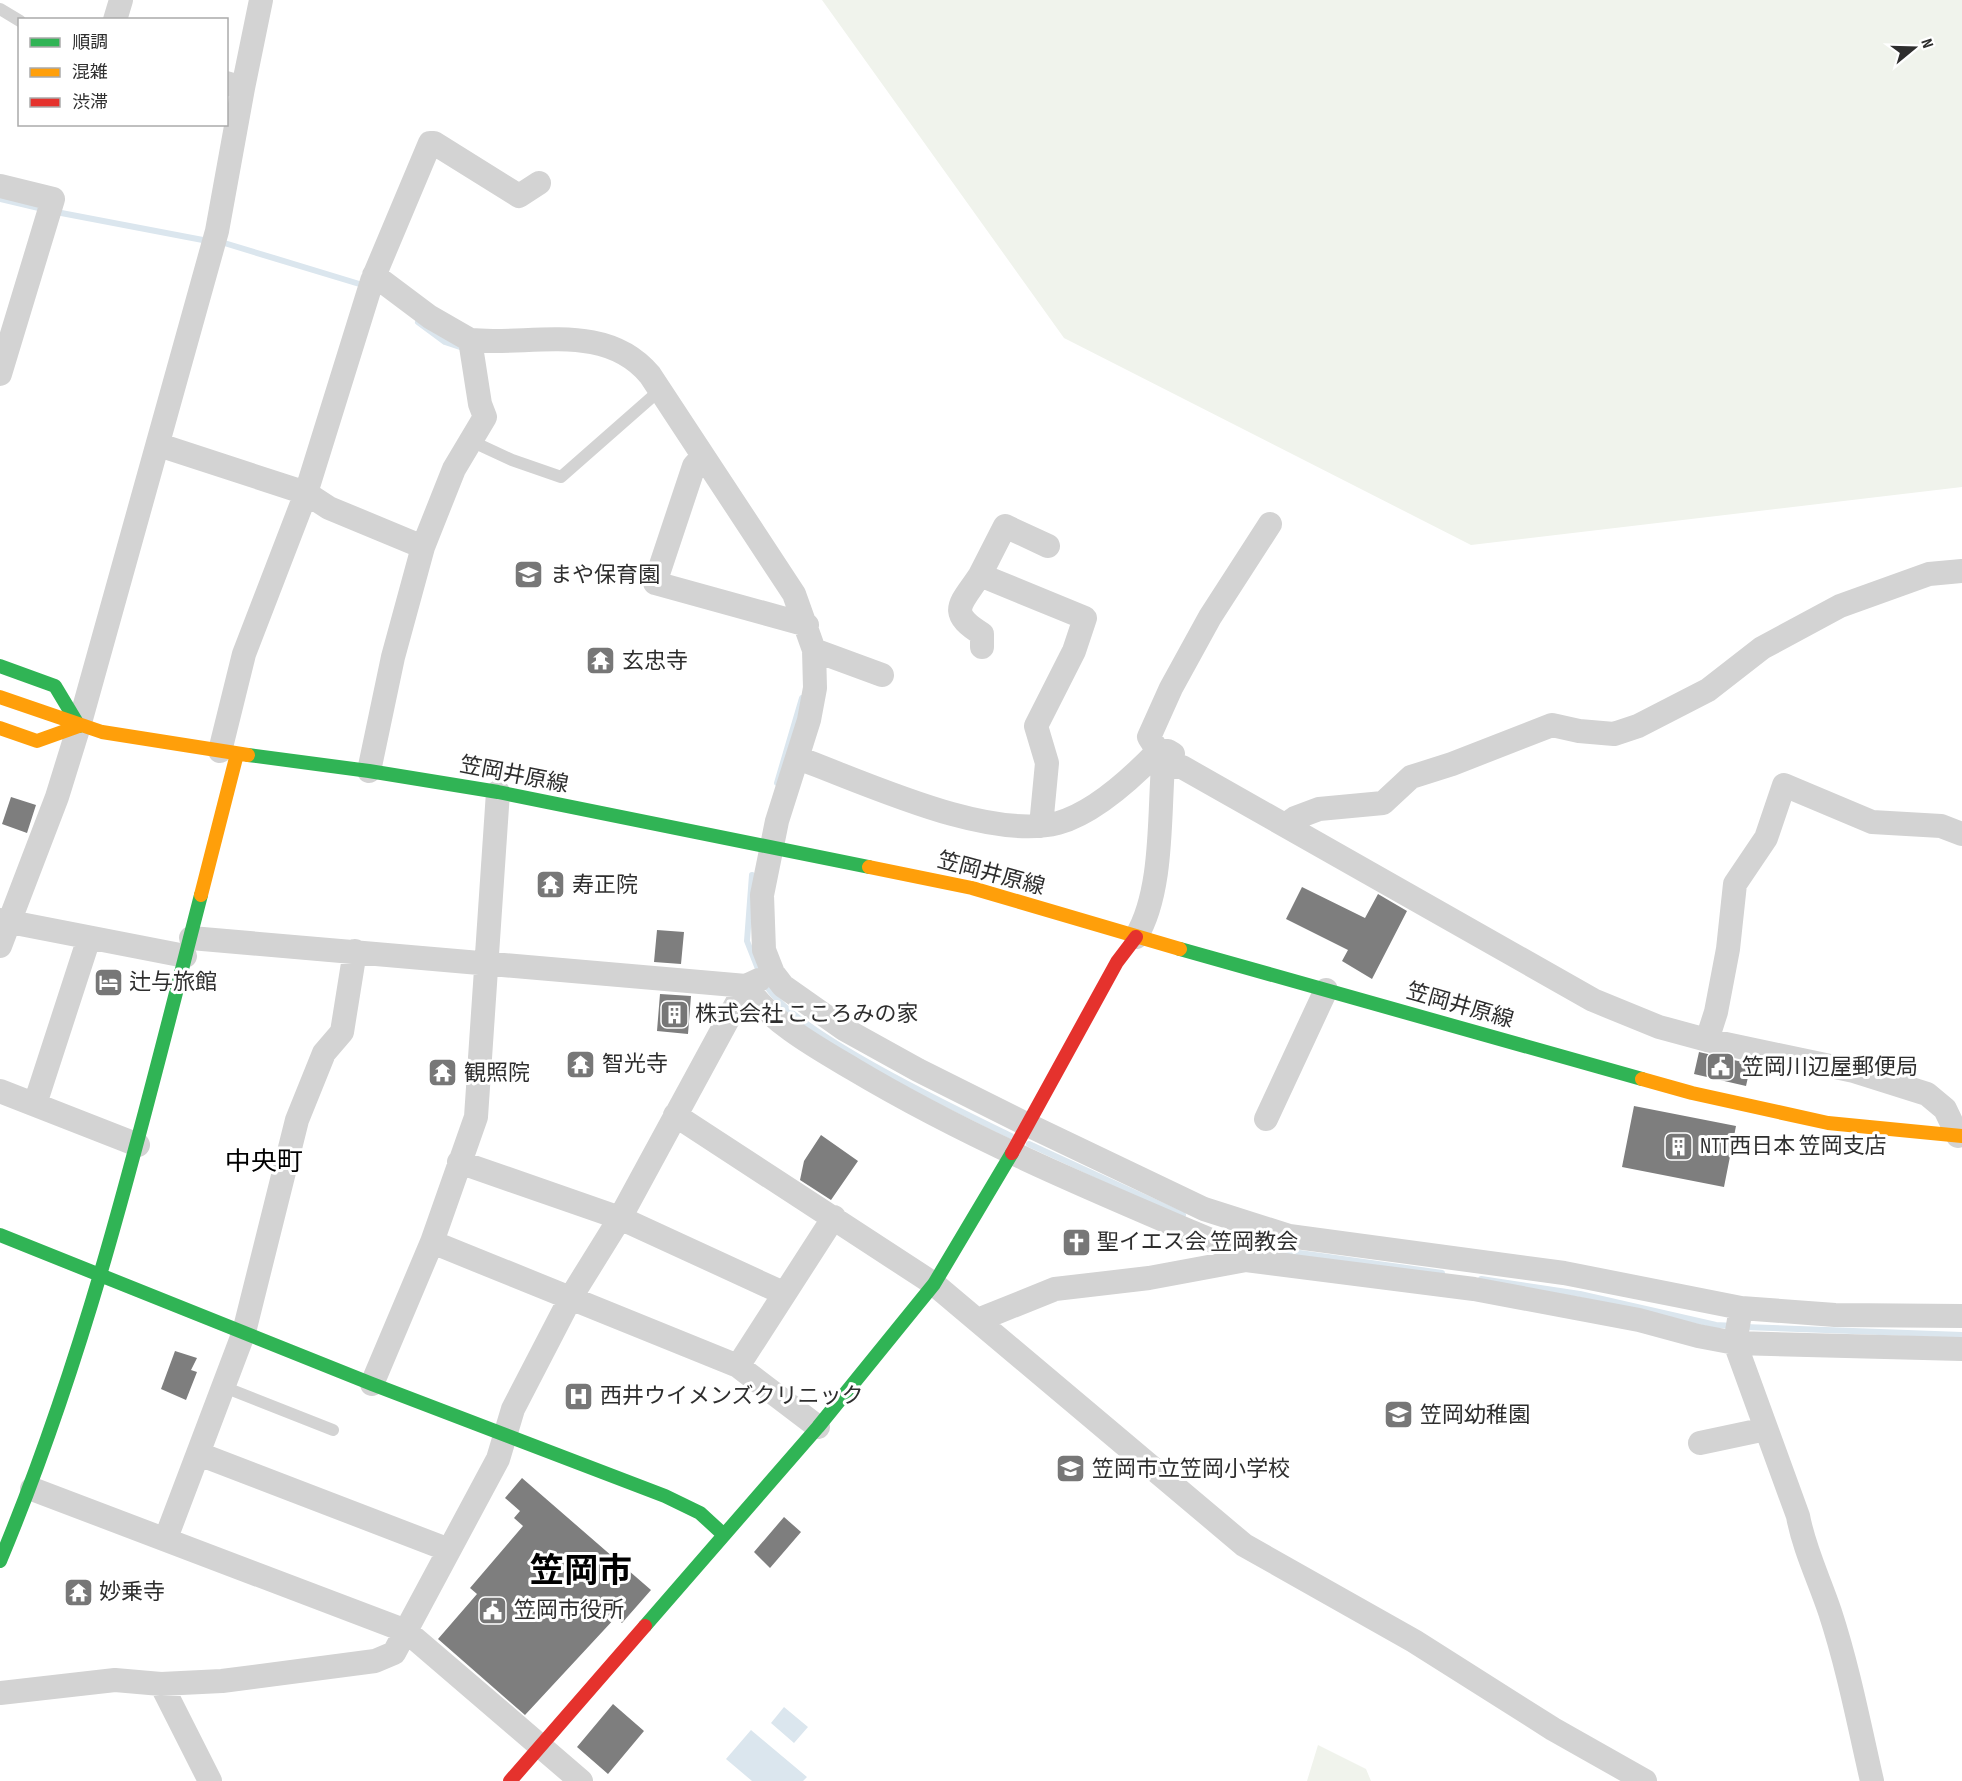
<svg xmlns="http://www.w3.org/2000/svg" width="1962" height="1781" viewBox="0 0 1962 1781" font-family="'Sofia Sans Condensed','Noto Sans JP',sans-serif">
	<style>
		.green { fill: #f0f3ec }
		.water { fill: #dbe6ee }
		.lines { fill: none; stroke-linecap: round; stroke-linejoin: round }
		.stream { stroke: #dbe6ee; stroke-width: 6 }
		.building { fill: #7e7e7e }
		.lane { stroke: #d3d3d3; stroke-width: 12 }
		.street { stroke: #d3d3d3; stroke-width: 24 }
		.fast { stroke: #30b455; stroke-width: 14 }
		.slow { stroke: #ff9f0a; stroke-width: 14 }
		.jam { stroke: #e5322d; stroke-width: 14 }
		.labels { text-anchor: middle; dominant-baseline: central; stroke-width: 6; stroke-linejoin: round; paint-order: stroke }
		.poi-label { font-size: 22px; fill: #2e2e2e; stroke: #fff; text-anchor: start }
		.street-label { font-size: 22px; fill: #2e2e2e; stroke: #fff }
		.quarter-label { font-size: 26px; fill: #000; stroke: #fff }
		.town-label { font-size: 34px; font-weight: bold; fill: #000; stroke: #fff }
	</style>
	<rect width="100%" height="100%" fill="#fff"/>
	<path class="green" d="M 822,0 L 1962,0 L 1962,487 L 1471,545 L 1064,338 Z
		M 1318,1745 L 1366,1769 L 1371,1781 L 1307,1781 Z"/>
	<path class="water" d="M 784,1707 L 808,1727 L 794,1743 L 771,1723 Z
		M 751,1730 L 807,1777 L 803,1781 L 752,1781 L 726,1759 Z"/>
	<g class="lines">
		<path class="stream" d="M 0,199 L 43,209
			M 56,212 L 208,241
			M 221,242 L 366,286
			M 418,322 L 445,342 L 466,349
			M 777,783 L 802,698
			M 752,875 L 747,941 L 760,974
			M 765,983 C 788,1030 958,1110 1011,1136
			M 1029,1144 L 1183,1215
			M 1225,1234 L 1271,1249 L 1442,1273
			M 1481,1279 L 1580,1294 L 1716,1325 L 1734,1326
			M 1744,1327 L 1962,1335"/>
	</g>
	<path class="building" d="M 11,797 L 36,805 L 27,833 L 2,824 Z
		M 1302,887 L 1365,918 L 1378,894 L 1407,911 L 1372,979 L 1342,961 L 1348,950 L 1286,919 Z
		M 657,930 L 684,932 L 681,964 L 654,962 Z
		M 660,994 L 691,996 L 688,1034 L 657,1031 Z
		M 1699,1052 L 1751,1064 L 1746,1086 L 1694,1074 Z
		M 1634,1106 L 1736,1126 L 1724,1187 L 1622,1167 Z
		M 821,1135 L 858,1161 L 831,1200 L 800,1180 L 804,1161 Z
		M 175,1351 L 197,1358 L 191,1370 L 197,1372 L 186,1400 L 161,1389 Z
		M 522,1478 L 651,1590 L 622,1623 L 616,1617 L 525,1715 L 438,1639 L 477,1594 L 470,1588 L 523,1526 L 514,1518 L 520,1511 L 505,1498 Z
		M 784,1517 L 801,1532 L 770,1568 L 754,1552 Z
		M 613,1704 L 644,1731 L 608,1774 L 577,1747 Z"/>
	<g class="lines">
		<path class="lane" d="M 0,9 L 20,21
			M 471,441 L 512,460 L 561,477 L 660,390
			M 224,1387 L 333,1430"/>
		<path class="street" d="M 115,20 L 121,0
			M 243,88 L 261,0
			M 0,186 L 53,199 L 0,374
			M 470,340 C 531,346 605,321 650,375 L 794,594 L 814,650 L 815,688 L 809,720 L 777,821 L 762,895 L 764,950 L 773,973 L 783,986 L 844,1029 L 918,1070 L 1026,1124 L 1204,1209 L 1289,1236 L 1564,1273 L 1741,1308 L 1835,1315 L 1962,1316
			M 159,445 L 306,493 L 329,508 L 423,547
			M 703,456 L 694,466 L 655,583 L 807,625
			M 980,575 L 1005,526 L 1048,546
			M 982,647 L 982,634 C 946,612 961,604 980,575 L 1085,618 L 1074,651 L 1036,726 L 1047,763 L 1041,826
			M 814,650 L 882,675
			M 220,751 L 244,654 L 306,493 L 372,281 L 430,143 L 434,143 L 519,196 L 539,183
			M 1158,751 L 1149,737 L 1171,688 L 1210,617 L 1270,524
			M 798,758 C 866,783 988,841 1058,823 C 1094,813 1133,777 1158,751 L 1168,751 L 1173,754
			M 1163,766 L 1182,767 L 1593,1000 L 1659,1027 L 1707,1040 L 1854,1071 L 1927,1094 L 1945,1109 L 1958,1136
			M 369,771 L 393,657 L 423,547 L 454,469 L 485,417 L 480,404 L 470,340 L 430,317 L 374,275
			M 1285,825 L 1295,818 L 1319,809 L 1383,803 L 1411,777 L 1452,764 L 1552,725 L 1579,731 L 1614,734 L 1638,726 L 1708,690 L 1762,648 L 1840,606 L 1929,574 L 1962,571
			M 0,920 L 185,956
			M 1136,937 C 1163,892 1159,818 1163,766 L 1151,759
			M 191,938 L 746,986 C 772,1023 814,1046 853,1069 C 972,1140 1100,1193 1227,1247 L 1246,1260 L 1474,1289 L 1639,1320 L 1698,1336 L 1735,1343 L 1962,1349
			M 0,946 L 57,797 L 79,726 L 217,231 L 243,88 L 226,83
			M 1707,1040 L 1716,1012 L 1728,949 L 1735,884 L 1766,838 L 1784,785 L 1872,822 L 1941,826 L 1962,834
			M 0,1091 L 138,1145
			M 35,1104 L 89,938
			M 675,1115 L 934,1284 L 1244,1545 L 1414,1641 L 1553,1729 L 1645,1781
			M 1266,1119 L 1326,990
			M 459,1162 L 620,1218 L 783,1293
			M 432,1242 L 738,1366 L 818,1427
			M 1741,1308 L 1735,1343 L 1798,1516 C 1804,1549 1819,1579 1830,1612 C 1848,1667 1859,1724 1872,1781
			M 978,1320 L 1055,1289 L 1149,1278 L 1246,1260 L 1248,1251
			M 738,1366 L 834,1217
			M 372,1384 L 432,1242 L 476,1117 L 498,792
			M 1700,1443 L 1766,1429
			M 199,1454 L 449,1550
			M 32,1489 L 406,1631 L 581,1781
			M 166,1538 L 244,1332 L 297,1120 L 324,1053 L 342,1032 L 355,951
			M 161,1684 L 210,1781
			M 0,1693 L 115,1680 L 161,1684 L 222,1681 L 375,1661 L 394,1653 L 498,1459 L 513,1409 L 571,1297 L 620,1218 L 746,986 L 759,980"/>
		<path class="fast" d="M 0,666 L 55,686 L 79,726
			M 248,755 L 369,771 L 498,792 L 869,867
			M 1180,949 L 1642,1079
			M 0,1235 L 372,1384 L 665,1496 L 700,1513 L 724,1535
			M 0,1561 C 90,1346 143,1120 201,895
			M 645,1626 L 818,1427 L 934,1284 L 1012,1153"/>
		<path class="slow" d="M 0,697 L 102,732 L 248,755
			M 0,728 L 37,741 L 79,726
			M 869,867 L 972,888 L 1180,949
			M 201,895 L 237,754
			M 1642,1079 L 1692,1093 L 1828,1123 L 1962,1136"/>
		<path class="jam" d="M 1012,1153 L 1117,962 L 1136,937
			M 510,1781 L 645,1626"/>
	</g>
	<defs>
		<symbol id="school-square" viewBox="-11 -11 22 22"><rect x="-9" y="-9" width="18" height="18" rx="4" fill="#777" stroke="#fff"/><path d="M0-5L7-2L0 1L-7-2ZM-4 1L0 2.5L4 1V4Q0 6-4 4Z" fill="#fff"/></symbol>
		<symbol id="temple-square" viewBox="-11 -11 22 22"><rect x="-9" y="-9" width="18" height="18" rx="4" fill="#777" stroke="#fff"/><path d="M0-6L5-2H3V0L6.5 2.5H4V6H1.5V3h-3V6H-4V2.5H-6.5L-3 0V-2H-5Z" fill="#fff"/></symbol>
		<symbol id="hotel-square" viewBox="-11 -11 22 22"><rect x="-9" y="-9" width="18" height="18" rx="4" fill="#777" stroke="#fff"/><path d="M-6-4.5h1.5V1H6V5H4.5V3h-9V5H-6ZM-4 0a1.8 1.8 0 1 1 3.6 0ZM.5 0V-2.5h3Q6-2.5 6 0Z" fill="#fff"/></symbol>
		<symbol id="building-square" viewBox="-11 -11 22 22"><rect x="-9" y="-9" width="18" height="18" rx="4" fill="#777" stroke="#fff"/><path d="M-4-6H4V6H1V3H-1V6H-4ZM-2.5-4.3h1.7v1.8h-1.7ZM.8-4.3h1.7v1.8H.8ZM-2.5-1h1.7V.8h-1.7ZM.8-1h1.7V.8H.8Z" fill="#fff"/></symbol>
		<symbol id="civic-square" viewBox="-11 -11 22 22"><rect x="-9" y="-9" width="18" height="18" rx="4" fill="#777" stroke="#fff"/><path d="M-.6-6.5H3V-4.5H.6V-3L4-1V1h2V6H-6V1h2V-1L-.6-3ZM-1.2 2.5V6h2.4V2.5Z" fill="#fff"/></symbol>
		<symbol id="church-square" viewBox="-11 -11 22 22"><rect x="-9" y="-9" width="18" height="18" rx="4" fill="#777" stroke="#fff"/><path d="M-1.2-6h2.4v3.5h3.3v2.4h-3.3V6h-2.4V-.1h-3.3v-2.4h3.3Z" fill="#fff"/></symbol>
		<symbol id="hospital-square" viewBox="-11 -11 22 22"><rect x="-9" y="-9" width="18" height="18" rx="4" fill="#777" stroke="#fff"/><path d="M-5-5h3v3.5h4V-5h3V5h-3V1.5h-4V5h-3Z" fill="#fff"/></symbol>
	</defs>
	<g fill-rule="evenodd">
		<use href="#school-square" x="512" y="558" width="33" height="33"/>
		<use href="#temple-square" x="584" y="644" width="33" height="33"/>
		<use href="#temple-square" x="534" y="868" width="33" height="33"/>
		<use href="#hotel-square" x="92" y="966" width="33" height="33"/>
		<use href="#building-square" x="658" y="998" width="33" height="33"/>
		<use href="#temple-square" x="564" y="1048" width="33" height="33"/>
		<use href="#civic-square" x="1704" y="1050" width="33" height="33"/>
		<use href="#temple-square" x="426" y="1056" width="33" height="33"/>
		<use href="#building-square" x="1662" y="1130" width="33" height="33"/>
		<use href="#church-square" x="1060" y="1226" width="33" height="33"/>
		<use href="#hospital-square" x="562" y="1380" width="33" height="33"/>
		<use href="#school-square" x="1382" y="1398" width="33" height="33"/>
		<use href="#school-square" x="1054" y="1452" width="33" height="33"/>
		<use href="#temple-square" x="62" y="1576" width="33" height="33"/>
		<use href="#civic-square" x="476" y="1594" width="33" height="33"/>
	</g>
	<g class="labels">
		<g class="poi-label">
			<text x="550" y="575">まや保育園</text>
			<text x="622" y="661">玄忠寺</text>
			<text x="572" y="885">寿正院</text>
			<text x="129" y="982">辻与旅館</text>
			<text x="695" y="1014">株式会社 こころみの家</text>
			<text x="602" y="1064">智光寺</text>
			<text x="1742" y="1067">笠岡川辺屋郵便局</text>
			<text x="464" y="1073">観照院</text>
			<text x="1700" y="1146">NTT西日本 笠岡支店</text>
			<text x="1097" y="1242">聖イエス会 笠岡教会</text>
			<text x="600" y="1396">西井ウイメンズクリニック</text>
			<text x="1420" y="1415">笠岡幼稚園</text>
			<text x="1092" y="1469">笠岡市立笠岡小学校</text>
			<text x="99" y="1592">妙乗寺</text>
			<text x="514" y="1610">笠岡市役所</text>
		</g>
		<g class="street-label">
			<text transform="translate(514 775) rotate(11)">笠岡井原線</text>
			<text transform="translate(991 874) rotate(15)">笠岡井原線</text>
			<text transform="translate(1460 1006) rotate(16)">笠岡井原線</text>
		</g>
		<g class="quarter-label">
			<text x="264" y="1162">中央町</text>
		</g>
		<g class="town-label">
			<text x="581" y="1571">笠岡市</text>
		</g>
	</g>
	<rect x="18" y="18" width="210" height="108" fill="#ffffff" stroke="#ababab" stroke-width="1.5"/>
	<rect x="30" y="38" width="30" height="9" fill="#30b455" stroke="#ababab" stroke-width="1.5"/>
	<text x="72" y="48" font-size="18" fill="#2e2e2e">順調</text>
	<rect x="30" y="68" width="30" height="9" fill="#ff9f0a" stroke="#ababab" stroke-width="1.5"/>
	<text x="72" y="78" font-size="18" fill="#2e2e2e">混雑</text>
	<rect x="30" y="98" width="30" height="9" fill="#e5322d" stroke="#ababab" stroke-width="1.5"/>
	<text x="72" y="108" font-size="18" fill="#2e2e2e">渋滞</text>
	<g transform="translate(1914 48) rotate(71)" stroke="#ffffff" stroke-width="4.5" paint-order="stroke">
	<path d="M0-4.5L10 22L0 15L-10 22Z" fill="#2e2e2e"/>
	<text y="-9" font-size="16" font-weight="bold" text-anchor="middle" fill="#2e2e2e">N</text>
	</g>
</svg>
